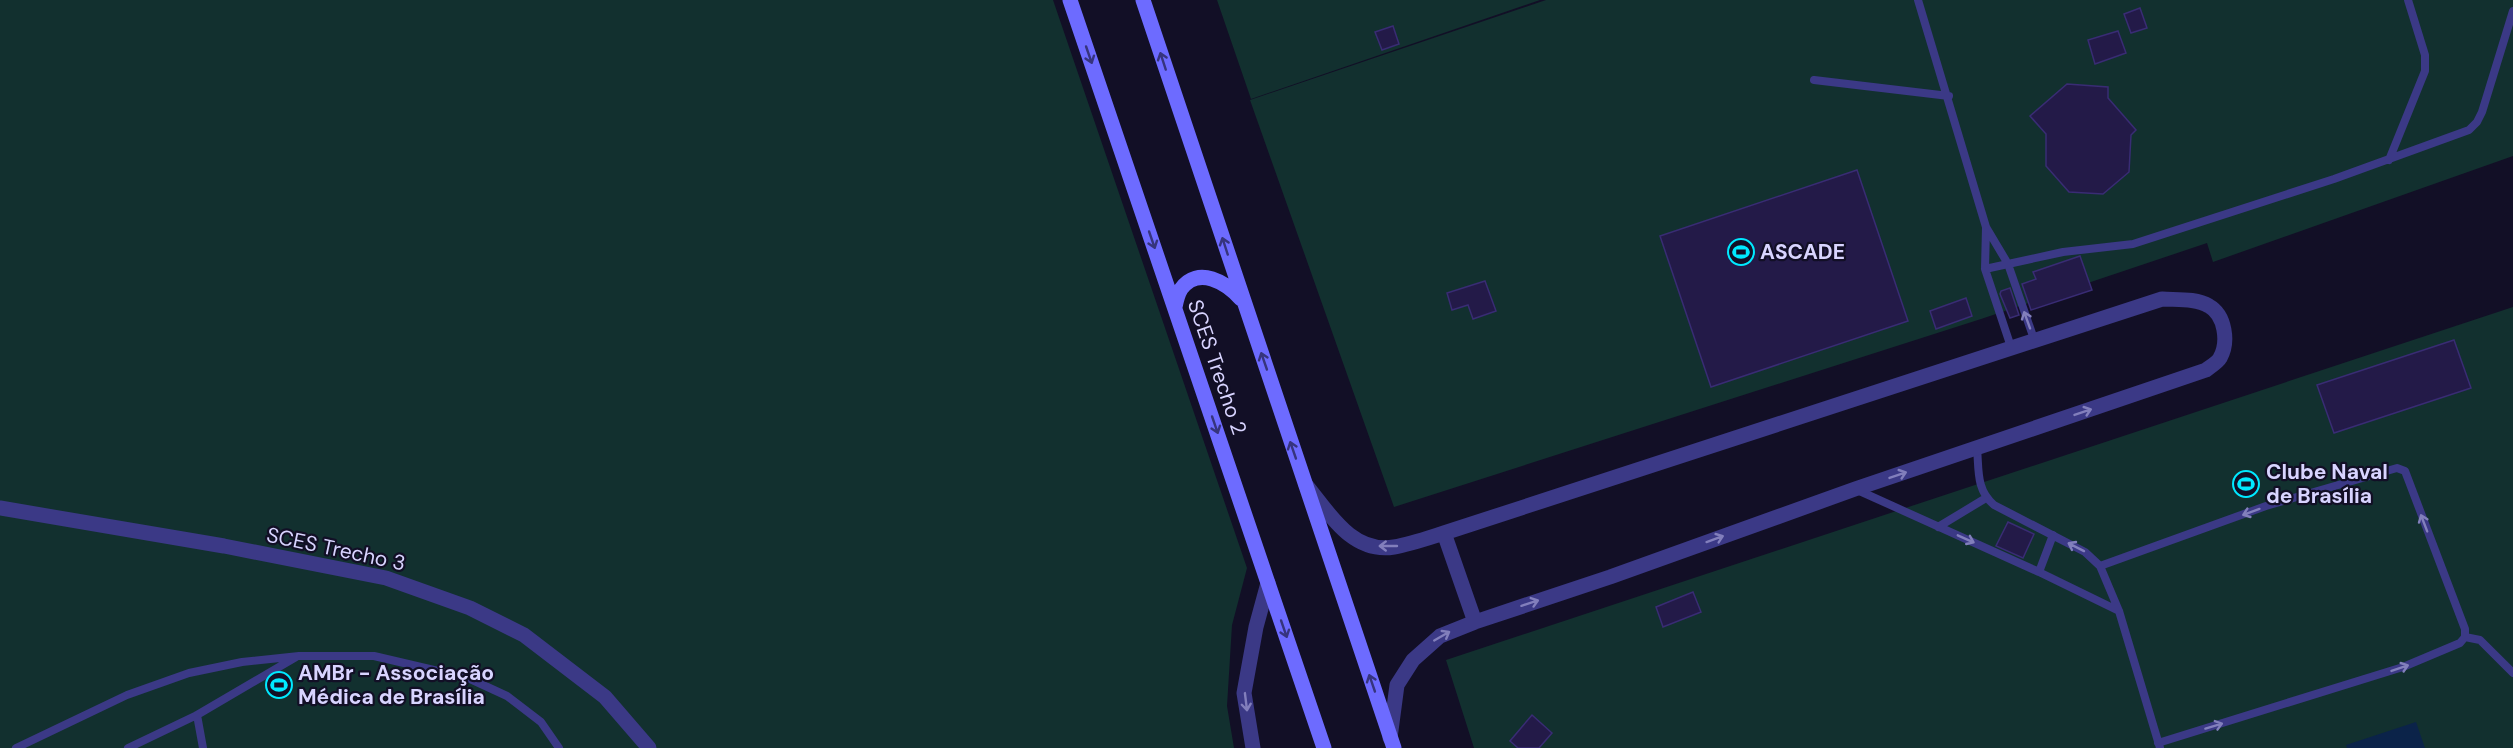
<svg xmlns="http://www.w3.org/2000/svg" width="2513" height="748" viewBox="0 0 2513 748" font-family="'DM Sans',sans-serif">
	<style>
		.green { fill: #12302f }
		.water { fill: #0b2349 }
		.building { fill: #231a48; stroke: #392c74; stroke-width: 1.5 }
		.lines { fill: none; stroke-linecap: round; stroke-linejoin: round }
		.service { stroke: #3b3986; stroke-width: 8 }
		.minor { stroke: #3b3986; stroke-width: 15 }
		.tertiary { stroke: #3b3986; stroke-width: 15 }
		.secondary { stroke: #6d6bff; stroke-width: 15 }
		.oneway { stroke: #36347d }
		.oneway2 { stroke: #827fbc }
		.labels { text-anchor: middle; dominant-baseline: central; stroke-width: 4.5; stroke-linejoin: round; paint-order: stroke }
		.poi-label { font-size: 21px; font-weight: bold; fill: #d8d4ff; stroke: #120f26; text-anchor: start }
		.street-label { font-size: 21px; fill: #d8d4ff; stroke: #120f26 }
	</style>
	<rect width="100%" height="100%" fill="#120f26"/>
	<path class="green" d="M 0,0 L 1053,0 L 1247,568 L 1232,625 L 1227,706 L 1234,748 L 0,748 Z
		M 1217,0 L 1540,0 L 1251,99 Z
		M 1546,0 L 2513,0 L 2513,156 L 2213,262 L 2207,243 L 1981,319 L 1394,507 L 1250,100 Z
		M 2513,307 L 2513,748 L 1474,748 L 1446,660 Z"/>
	<path class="water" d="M 2416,722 L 2425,748 L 2347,748 L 2346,745 Z"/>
	<path class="building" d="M 2140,8 L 2147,28 L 2131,33 L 2124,14 Z
		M 1393,26 L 1399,44 L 1382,50 L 1375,32 Z
		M 2118,31 L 2126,53 L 2095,64 L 2088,40 Z
		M 2067,84 L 2108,87 L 2108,98 L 2136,130 L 2131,135 L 2129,172 L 2103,194 L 2069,192 L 2046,166 L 2046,134 L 2030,116 Z
		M 1857,170 L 1908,321 L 1711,387 L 1660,236 Z
		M 2080,256 L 2092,290 L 2031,310 L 2022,284 L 2036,279 L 2033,272 Z
		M 1485,281 L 1496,311 L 1473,319 L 1468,305 L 1452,310 L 1447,293 Z
		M 2010,288 L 2019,315 L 2010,318 L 2000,294 L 2001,291 Z
		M 1966,298 L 1972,316 L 1936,329 L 1930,311 Z
		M 2454,340 L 2471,388 L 2334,433 L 2317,385 Z
		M 2008,522 L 2034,534 L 2023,558 L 1996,546 Z
		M 1693,592 L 1701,612 L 1663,627 L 1656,607 Z
		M 1532,715 L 1552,733 L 1539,748 L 1518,748 L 1510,741 Z"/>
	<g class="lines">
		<path class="service" d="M 1918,0 L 1986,227 L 2008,264 L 2035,342
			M 1814,80 L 1949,96
			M 2389,160 L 2425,71 L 2425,55 L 2408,0
			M 1986,227 L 1985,269 L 2012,350
			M 1985,269 L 2063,252 L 2133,244 L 2334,179 L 2469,130 L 2477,122 L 2482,112 L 2513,11
			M 1977,448 C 1979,470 1976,490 1994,505 L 2085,552 L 2100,566 L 2119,611 L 2160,748
			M 1855,489 L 2039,572 L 2119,611
			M 1938,527 L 1986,498
			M 2100,566 L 2266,506 L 2397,468 L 2405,471 L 2465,629 L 2465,637 L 2460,643 L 2403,667 L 2158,743
			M 2039,572 L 2053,535
			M 2465,637 L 2480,640 L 2513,673
			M 197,715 L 203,748
			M 16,748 L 127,695 L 189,673 L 242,662 L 299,656 L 374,656 L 468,678 L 507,696 L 541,722 L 559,748
			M 128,748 L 197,715 L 296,657"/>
		<path class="minor" d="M 0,508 L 224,546 L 386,578 L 470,608 L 524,635 L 605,697 L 649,748
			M 1253,748 L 1244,693 L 1256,627 L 1268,583"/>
		<path class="tertiary" d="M 1306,485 C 1329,513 1352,554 1394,547 C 1411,544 1428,538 1444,533 L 2162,299 C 2177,300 2196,298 2209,306 C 2225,315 2229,342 2220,358 C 2218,362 2210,367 2206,370 L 1855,489 L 1610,577 L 1475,622 L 1440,636 L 1413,660 L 1397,685 L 1390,738
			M 1444,533 L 1475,622"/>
		<path class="secondary" d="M 1070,0 L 1324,748
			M 1143,0 L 1394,748
			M 1175,307 C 1176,302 1178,294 1181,289 C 1198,265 1227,283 1241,299"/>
	</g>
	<defs><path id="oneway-shaft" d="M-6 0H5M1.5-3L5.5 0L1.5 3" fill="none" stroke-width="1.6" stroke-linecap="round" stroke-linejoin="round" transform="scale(1.5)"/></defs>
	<g class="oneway">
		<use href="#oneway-shaft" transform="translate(1089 55) rotate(71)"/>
		<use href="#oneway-shaft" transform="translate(1163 61) rotate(-108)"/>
		<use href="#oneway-shaft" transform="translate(1152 240) rotate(71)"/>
		<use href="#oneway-shaft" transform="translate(1225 246) rotate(-108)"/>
		<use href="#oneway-shaft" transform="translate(1264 361) rotate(-109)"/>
		<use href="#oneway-shaft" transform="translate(1215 425) rotate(71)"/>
		<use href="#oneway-shaft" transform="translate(1293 450) rotate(-109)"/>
		<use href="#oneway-shaft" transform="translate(1284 629) rotate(71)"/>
		<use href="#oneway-shaft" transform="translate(1372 683) rotate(-109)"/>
	</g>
	<g class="oneway2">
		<use href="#oneway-shaft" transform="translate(2027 320) rotate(-110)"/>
		<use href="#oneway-shaft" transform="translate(2083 412) rotate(-19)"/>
		<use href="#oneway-shaft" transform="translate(1898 475) rotate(-19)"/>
		<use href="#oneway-shaft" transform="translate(2251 512) rotate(160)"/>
		<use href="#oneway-shaft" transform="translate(2424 523) rotate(-111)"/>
		<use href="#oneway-shaft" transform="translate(1715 539) rotate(-20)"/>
		<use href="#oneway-shaft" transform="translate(1966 539) rotate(24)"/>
		<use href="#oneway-shaft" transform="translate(1388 546) rotate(-180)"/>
		<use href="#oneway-shaft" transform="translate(2076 547) rotate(-153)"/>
		<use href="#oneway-shaft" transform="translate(1530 603) rotate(-18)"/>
		<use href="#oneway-shaft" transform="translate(1442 636) rotate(-30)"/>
		<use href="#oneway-shaft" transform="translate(2400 668) rotate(-19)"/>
		<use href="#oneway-shaft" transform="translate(1246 702) rotate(83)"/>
		<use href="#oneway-shaft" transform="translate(2214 726) rotate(-17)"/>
	</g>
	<defs>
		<symbol id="stadium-ring" viewBox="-11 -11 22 22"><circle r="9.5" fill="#120f26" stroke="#00e9ff" stroke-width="1.5"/><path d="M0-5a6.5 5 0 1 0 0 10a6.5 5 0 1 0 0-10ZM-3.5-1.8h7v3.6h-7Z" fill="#00e9ff"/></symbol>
	</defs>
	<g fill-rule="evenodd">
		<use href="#stadium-ring" x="1726" y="237" width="30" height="30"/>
		<use href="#stadium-ring" x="2231" y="469" width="30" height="30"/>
		<use href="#stadium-ring" x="264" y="670" width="30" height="30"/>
	</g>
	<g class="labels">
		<g class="poi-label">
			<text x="1760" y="252">ASCADE</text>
			<text x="2266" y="472">Clube Naval<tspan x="2266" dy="24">de Brasília</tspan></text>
			<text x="298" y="673">AMBr - Associação<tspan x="298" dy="24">Médica de Brasília</tspan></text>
		</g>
		<g class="street-label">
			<text transform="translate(1217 367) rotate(71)">SCES Trecho 2</text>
			<text transform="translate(336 549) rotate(12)">SCES Trecho 3</text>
		</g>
	</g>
</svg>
